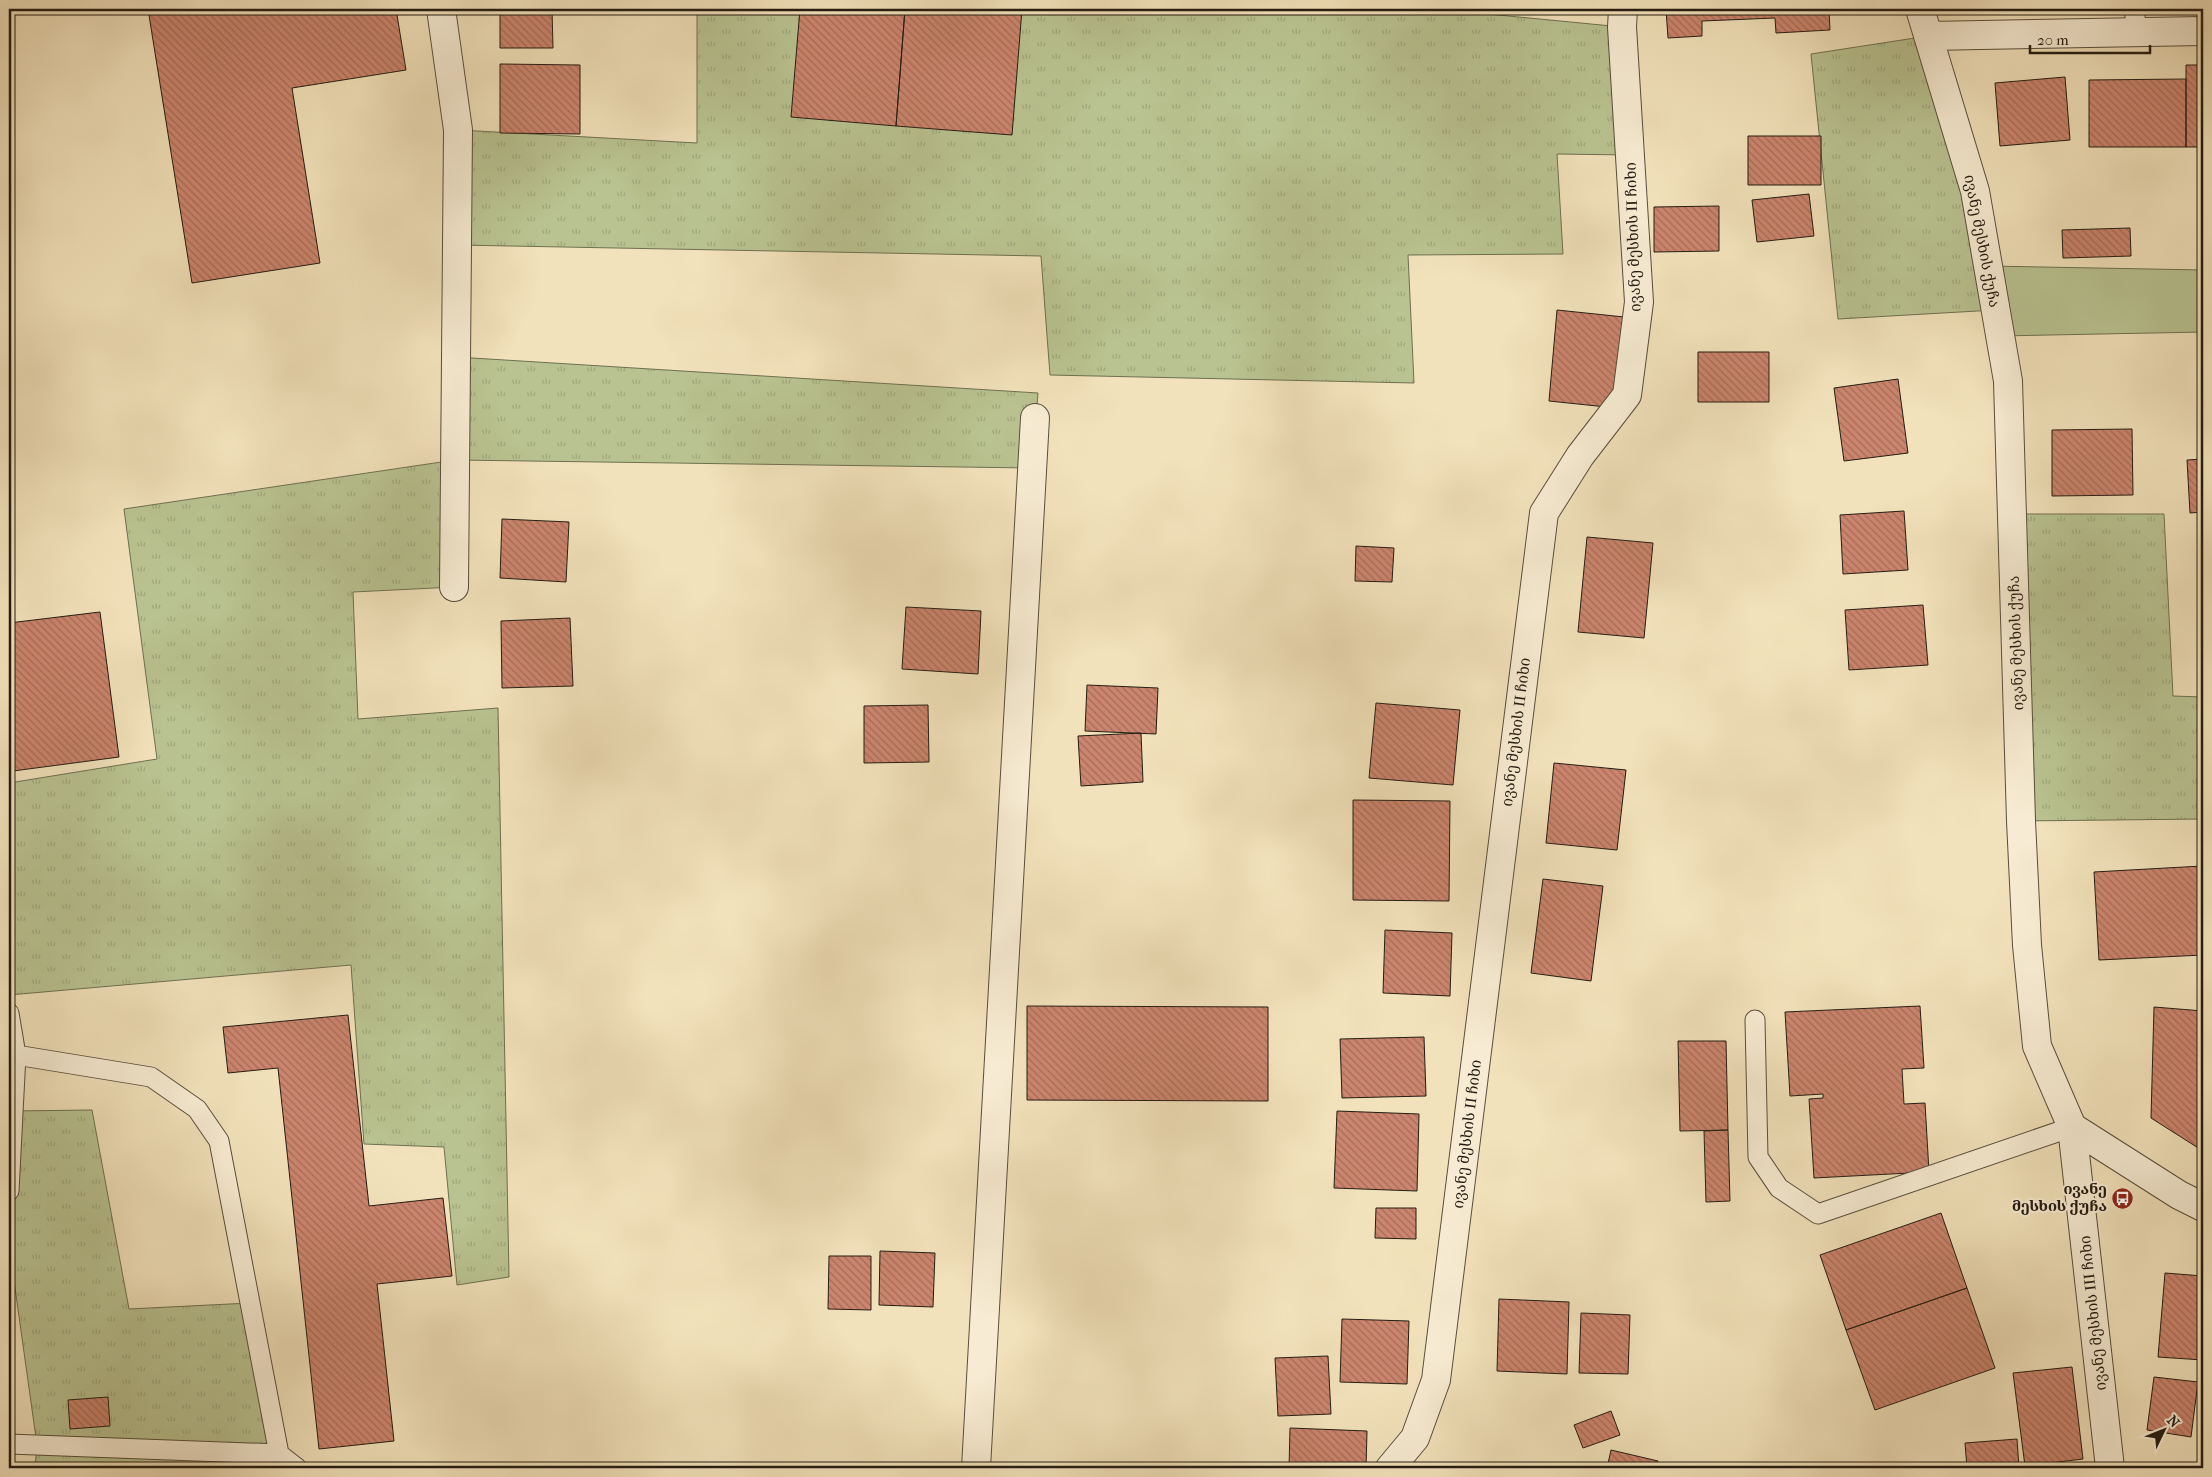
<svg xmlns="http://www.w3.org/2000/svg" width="2212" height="1477" viewBox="0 0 2212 1477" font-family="'IM FELL French Canon','Noto Serif Georgian',serif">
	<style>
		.grass { fill: url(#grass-tufts); stroke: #6e7052 }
		.garden { fill: #b9c391; stroke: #6e7052 }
		.building { fill: url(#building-back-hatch); stroke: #241c13 }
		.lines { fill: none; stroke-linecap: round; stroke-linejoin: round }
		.lane-casing { stroke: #584e3d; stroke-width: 21 }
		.street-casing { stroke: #584e3d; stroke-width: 30 }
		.lane { stroke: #f7ecd3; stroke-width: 19 }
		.street { stroke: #f7ecd3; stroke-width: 28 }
		.labels { text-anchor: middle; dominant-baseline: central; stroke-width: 4; stroke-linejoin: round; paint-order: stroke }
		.street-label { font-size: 15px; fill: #241c13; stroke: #f7ecd3 }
		.poi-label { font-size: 15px; font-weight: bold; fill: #241c13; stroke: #f7ecd3; text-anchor: end }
	</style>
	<defs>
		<pattern id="grass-tufts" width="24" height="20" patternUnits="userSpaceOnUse" patternTransform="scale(1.25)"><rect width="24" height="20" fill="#b9c391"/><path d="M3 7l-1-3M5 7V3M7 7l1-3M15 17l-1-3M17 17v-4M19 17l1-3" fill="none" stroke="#9fa77c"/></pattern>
		<pattern id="building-back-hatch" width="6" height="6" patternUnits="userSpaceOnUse" patternTransform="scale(1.25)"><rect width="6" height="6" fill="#cc856e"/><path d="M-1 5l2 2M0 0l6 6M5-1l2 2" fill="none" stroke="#a56c59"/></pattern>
	</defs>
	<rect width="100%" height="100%" fill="#f2e2bb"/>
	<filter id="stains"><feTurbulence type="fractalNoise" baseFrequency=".004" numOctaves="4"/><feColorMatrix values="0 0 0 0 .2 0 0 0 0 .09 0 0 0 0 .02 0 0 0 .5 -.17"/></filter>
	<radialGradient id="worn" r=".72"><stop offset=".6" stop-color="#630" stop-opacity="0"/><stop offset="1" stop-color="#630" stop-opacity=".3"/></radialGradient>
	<path class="grass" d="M 697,9 L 1436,9 L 1622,27 L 1630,155 L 1557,154 L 1563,254 L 1408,255 L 1414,383 L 1050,375 L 1041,256 L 457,245 L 458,130 L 697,143 Z
		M 1928,36 L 1995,310 L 1838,319 L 1811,54 Z
		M 456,357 L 1038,393 L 1032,468 L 456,460 L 454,587 L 353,592 L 358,719 L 498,708 L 509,1277 L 457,1285 L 444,1147 L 364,1144 L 351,965 L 9,995 L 9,783 L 157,759 L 124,509 L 455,460 Z
		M 2012,514 L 2164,514 L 2173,696 L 2203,697 L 2203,819 L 2021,821 Z
		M 92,1110 L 129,1309 L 250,1303 L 279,1454 L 297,1468 L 35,1468 L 37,1445 L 9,1245 L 9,1191 L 13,1111 Z"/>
	<path class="garden" d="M 1988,266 L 2203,270 L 2203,332 L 2000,336 Z"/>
	<path class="building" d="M 148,9 L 396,9 L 406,70 L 292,88 L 320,263 L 192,283 Z
		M 500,9 L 552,9 L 553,48 L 500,48 Z
		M 800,9 L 905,9 L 896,126 L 791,117 Z
		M 905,9 L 1022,9 L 1012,135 L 896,126 Z
		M 1666,9 L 1829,9 L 1830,30 L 1776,33 L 1775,18 L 1702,21 L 1702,36 L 1668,38 Z
		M 500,64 L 580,65 L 580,134 L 500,133 Z
		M 2186,65 L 2203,65 L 2203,147 L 2186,147 Z
		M 2065,77 L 2070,140 L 2000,146 L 1995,83 Z
		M 2186,79 L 2186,147 L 2089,147 L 2089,80 Z
		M 1748,136 L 1821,136 L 1821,185 L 1748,185 Z
		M 1809,194 L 1814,236 L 1757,242 L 1752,200 Z
		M 1719,206 L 1719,251 L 1654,252 L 1654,207 Z
		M 2130,228 L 2131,256 L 2063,258 L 2062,230 Z
		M 1557,310 L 1624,317 L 1616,408 L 1549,401 Z
		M 1698,352 L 1769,352 L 1769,402 L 1698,402 Z
		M 1898,379 L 1908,453 L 1844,461 L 1834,388 Z
		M 2132,429 L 2133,495 L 2052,496 L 2052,430 Z
		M 2203,459 L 2203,512 L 2190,513 L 2187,460 Z
		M 1904,511 L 1908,570 L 1843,574 L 1840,515 Z
		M 502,519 L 569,522 L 566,582 L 500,578 Z
		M 1587,537 L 1653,543 L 1644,638 L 1578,632 Z
		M 1356,546 L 1394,548 L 1392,582 L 1355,581 Z
		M 1923,605 L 1928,665 L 1849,670 L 1845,610 Z
		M 906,607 L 981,611 L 978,674 L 902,669 Z
		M 100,612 L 119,757 L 13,771 L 9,735 L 9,623 Z
		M 570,618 L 573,686 L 502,688 L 501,621 Z
		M 1087,685 L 1158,688 L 1156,734 L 1085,731 Z
		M 1376,703 L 1460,710 L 1453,785 L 1369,778 Z
		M 928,705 L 929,762 L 864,763 L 864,706 Z
		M 1141,733 L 1143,782 L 1081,786 L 1078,736 Z
		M 1554,763 L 1626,770 L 1617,850 L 1546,843 Z
		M 1353,800 L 1450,801 L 1449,901 L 1353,900 Z
		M 2202,866 L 2203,955 L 2099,960 L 2094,872 Z
		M 1543,879 L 1603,886 L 1591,981 L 1531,973 Z
		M 1385,930 L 1452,933 L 1450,996 L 1383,993 Z
		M 1027,1006 L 1268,1007 L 1268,1101 L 1027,1100 Z
		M 1920,1006 L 1924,1068 L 1902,1069 L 1904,1104 L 1925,1103 L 1929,1172 L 1814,1178 L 1809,1099 L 1823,1098 L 1823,1094 L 1790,1096 L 1785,1012 Z
		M 2154,1007 L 2203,1011 L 2203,1151 L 2151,1118 Z
		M 348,1015 L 369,1206 L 443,1198 L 452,1276 L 377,1284 L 394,1441 L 319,1449 L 278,1068 L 228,1073 L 223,1027 Z
		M 1424,1037 L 1426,1096 L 1342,1098 L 1340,1039 Z
		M 1678,1041 L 1726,1041 L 1728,1130 L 1680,1131 Z
		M 1337,1111 L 1419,1114 L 1417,1191 L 1334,1188 Z
		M 1728,1130 L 1730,1201 L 1706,1202 L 1704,1131 Z
		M 1376,1208 L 1416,1208 L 1416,1239 L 1375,1238 Z
		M 1941,1213 L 1967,1288 L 1846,1330 L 1820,1255 Z
		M 880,1251 L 935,1253 L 933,1307 L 879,1305 Z
		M 829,1256 L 871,1256 L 871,1310 L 828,1309 Z
		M 2165,1273 L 2203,1276 L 2203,1360 L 2158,1357 Z
		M 1967,1288 L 1995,1368 L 1875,1410 L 1846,1330 Z
		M 1499,1299 L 1569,1302 L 1567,1374 L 1497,1371 Z
		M 1581,1313 L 1630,1315 L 1628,1374 L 1579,1373 Z
		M 1342,1319 L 1409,1321 L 1407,1384 L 1340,1382 Z
		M 1328,1356 L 1331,1414 L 1278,1416 L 1275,1358 Z
		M 2072,1367 L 2083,1459 L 2025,1466 L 2013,1373 Z
		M 2154,1377 L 2198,1382 L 2191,1437 L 2147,1430 Z
		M 108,1397 L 110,1426 L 70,1429 L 68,1400 Z
		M 1611,1411 L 1620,1435 L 1583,1448 L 1574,1425 Z
		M 1290,1428 L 1367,1431 L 1366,1468 L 1289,1468 Z
		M 2017,1439 L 2019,1468 L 1967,1468 L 1965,1443 Z
		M 1611,1450 L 1658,1461 L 1656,1468 L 1607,1468 Z
		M 1847,1463 L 1847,1468 L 1802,1468 L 1802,1466 Z"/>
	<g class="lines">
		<defs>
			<path id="lane" d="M 2134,9 L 2137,32
				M 9,1013 L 16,1055 L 9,1191
				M 1755,1020 L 1758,1157 L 1779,1188 L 1818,1214 L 2072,1127
				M 16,1055 L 151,1077 L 197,1109 L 219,1141 L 279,1454
				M 9,1444 L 279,1454 L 297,1468"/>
			<path id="street" d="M 441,9 L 458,130 L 454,587
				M 1920,9 L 1975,191 L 2008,381 L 2021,821 L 2027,945 L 2037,1046 L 2072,1127 L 2179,1195 L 2203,1207
				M 1928,36 L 2203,31
				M 2072,1127 L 2110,1468
				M 976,1468 L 1035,418
				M 1390,1468 L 1415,1438 L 1436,1380 L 1544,513 L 1580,456 L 1627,395 L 1639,302 L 1622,27 L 1623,9"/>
		</defs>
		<use href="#lane" class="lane-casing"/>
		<use href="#street" class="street-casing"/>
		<use href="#lane" class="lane"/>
		<use href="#street" class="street"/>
	</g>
	<defs>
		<symbol id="bus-disc" viewBox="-11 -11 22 22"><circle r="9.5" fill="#8f2418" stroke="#f7ecd3"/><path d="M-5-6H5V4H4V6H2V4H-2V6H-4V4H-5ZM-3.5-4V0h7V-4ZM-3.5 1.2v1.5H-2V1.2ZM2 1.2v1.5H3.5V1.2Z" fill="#fff"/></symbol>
	</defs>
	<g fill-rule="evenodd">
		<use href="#bus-disc" x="2110" y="1186" width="25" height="25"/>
	</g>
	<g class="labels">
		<g class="street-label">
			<text transform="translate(1633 237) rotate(-92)">ივანე მესხის II ჩიხი</text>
			<text transform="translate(1982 241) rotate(79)">ივანე მესხის ქუჩა</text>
			<text transform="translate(2016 643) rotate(-92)">ივანე მესხის ქუჩა</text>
			<text transform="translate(1516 732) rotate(-83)">ივანე მესხის II ჩიხი</text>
			<text transform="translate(1467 1134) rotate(-83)">ივანე მესხის II ჩიხი</text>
			<text transform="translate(2093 1313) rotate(-96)">ივანე მესხის III ჩიხი</text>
		</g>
		<g class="poi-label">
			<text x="2107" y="1189">ივანე<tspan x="2107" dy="17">მესხის ქუჩა</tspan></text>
		</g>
	</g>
	<rect width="2212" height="1477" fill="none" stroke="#f2e2bb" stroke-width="30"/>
	<rect x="10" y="10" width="2192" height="1457" fill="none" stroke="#241c13" stroke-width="2.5"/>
	<rect x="15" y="15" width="2182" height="1447" fill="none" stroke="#241c13"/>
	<g transform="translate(2164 1430) rotate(47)" stroke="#f7ecd3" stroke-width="4" paint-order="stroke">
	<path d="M0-4L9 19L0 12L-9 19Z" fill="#241c13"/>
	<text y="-8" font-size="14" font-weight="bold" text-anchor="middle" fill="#241c13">N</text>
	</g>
	<path d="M2030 45v8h120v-8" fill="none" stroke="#241c13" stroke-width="2.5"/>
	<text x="2037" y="45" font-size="15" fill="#241c13" stroke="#f7ecd3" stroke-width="4" paint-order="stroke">20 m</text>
	<rect width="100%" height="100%" filter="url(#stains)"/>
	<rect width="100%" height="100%" fill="url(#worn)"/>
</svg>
